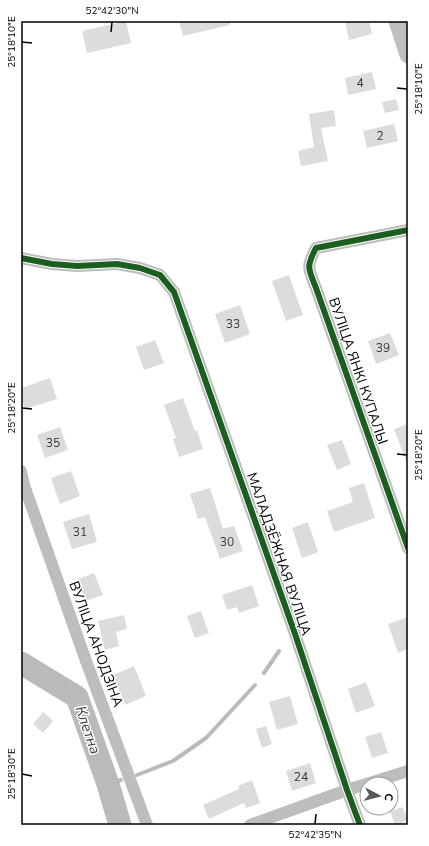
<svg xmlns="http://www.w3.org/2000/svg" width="429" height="846" viewBox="0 0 429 846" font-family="'Nunito Sans',sans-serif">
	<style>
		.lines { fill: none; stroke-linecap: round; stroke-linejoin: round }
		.stream { stroke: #bababa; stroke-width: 4 }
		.river { stroke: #bababa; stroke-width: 23 }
		.building { fill: #dcdcdc }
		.street { stroke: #bdbdbd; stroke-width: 12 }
		.secondary { stroke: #bfbfbf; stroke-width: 17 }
		.cycleway-casing { stroke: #fff; stroke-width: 8 }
		.cycleway { stroke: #1b5e20; stroke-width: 6 }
		.ticks { fill: none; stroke: #000; stroke-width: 1.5 }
		.labels { text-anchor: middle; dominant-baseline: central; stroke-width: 3; stroke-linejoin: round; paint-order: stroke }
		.number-label { font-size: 12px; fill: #373737 }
		.street-label { font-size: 14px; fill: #000; stroke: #fff }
		.water-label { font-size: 15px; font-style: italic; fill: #3e3e3e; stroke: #fff }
		.neatline { fill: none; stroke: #000; stroke-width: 1.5 }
		.ticks-label { font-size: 10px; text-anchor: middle; fill: #000 }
	</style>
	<rect width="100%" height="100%" fill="#fff"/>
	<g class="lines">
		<path class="stream" d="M 264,673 L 279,651
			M 137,775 L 173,761 L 206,738 L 255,685
			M 108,784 L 121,780"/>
		<path class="river" d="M 21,663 L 77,697 L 108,784 L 120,825"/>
	</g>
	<path class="building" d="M 126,21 L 131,43 L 87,53 L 82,31 Z
		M 179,21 L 230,21 L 230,25 L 183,36 Z
		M 345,21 L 369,21 L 372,34 L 349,40 Z
		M 372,72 L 376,89 L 348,95 L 345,78 Z
		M 396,99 L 399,110 L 385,113 L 382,102 Z
		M 334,110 L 336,126 L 321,128 L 328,161 L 301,166 L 298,151 L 314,147 L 309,114 Z
		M 394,124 L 398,141 L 367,148 L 363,131 Z
		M 289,275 L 303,315 L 286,321 L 272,281 Z
		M 240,305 L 250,334 L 225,343 L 215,314 Z
		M 390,333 L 399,355 L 376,364 L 368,341 Z
		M 155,340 L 164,363 L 144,370 L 136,347 Z
		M 50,378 L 57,399 L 25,409 L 21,397 L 21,388 Z
		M 183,398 L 195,431 L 197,430 L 203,449 L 179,457 L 173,439 L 176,438 L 164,405 Z
		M 408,424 L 408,463 L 407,463 L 394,429 Z
		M 60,427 L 68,450 L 45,458 L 37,435 Z
		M 342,440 L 351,464 L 337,470 L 327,445 Z
		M 71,471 L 80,496 L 60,504 L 51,478 Z
		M 364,483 L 375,518 L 334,532 L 327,511 L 353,502 L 349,488 Z
		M 210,488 L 223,529 L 234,526 L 243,551 L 220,559 L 205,517 L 198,519 L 190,494 Z
		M 89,514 L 97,542 L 72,549 L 63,522 Z
		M 308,522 L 318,552 L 302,558 L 292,528 Z
		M 94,573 L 103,595 L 86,601 L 78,579 Z
		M 252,585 L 259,606 L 239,613 L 237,607 L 227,610 L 222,595 Z
		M 201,611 L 209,633 L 195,638 L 187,616 Z
		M 124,615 L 127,629 L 116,632 L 119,646 L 105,650 L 98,621 Z
		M 408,617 L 408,649 L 398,653 L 388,624 Z
		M 134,666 L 146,696 L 125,705 L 113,675 Z
		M 366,682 L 375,706 L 356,713 L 348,689 Z
		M 290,696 L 298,724 L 277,730 L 269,702 Z
		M 43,712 L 53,721 L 43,733 L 33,724 Z
		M 266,726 L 272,744 L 262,748 L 256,729 Z
		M 381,732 L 388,753 L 372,758 L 365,737 Z
		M 310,763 L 316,783 L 292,791 L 286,771 Z
		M 252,780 L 260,803 L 246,808 L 244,803 L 209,819 L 203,805 L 239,789 L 238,786 Z
		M 403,807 L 408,821 L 395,825 L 390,811 Z"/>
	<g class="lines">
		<path class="street" d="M 408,230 L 316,248 C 306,267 308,268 316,288 L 408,548
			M 21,258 L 52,264 L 77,266 L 117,264 L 140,268 L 160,275 L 174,292 L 294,631 L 347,790 L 360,825
			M 21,471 L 24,485 L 86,661 L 147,825
			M 250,825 L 347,790 L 408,771"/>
		<path class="secondary" d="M 397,21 L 408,55"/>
		<defs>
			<path id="cycleway" d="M 408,230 L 316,248 C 306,267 308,268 316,288 L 408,548
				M 21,258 L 52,264 L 77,266 L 117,264 L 140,268 L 160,275 L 174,292 L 294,631 L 347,790 L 360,825"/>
		</defs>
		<use href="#cycleway" class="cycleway-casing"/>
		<use href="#cycleway" class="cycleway"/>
	</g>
	<path class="ticks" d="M 111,32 L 112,22M 22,42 L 32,43M 397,88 L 407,89M 22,408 L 32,409M 397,454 L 407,455M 22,774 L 32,776M 315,824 L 316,814"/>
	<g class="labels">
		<g class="number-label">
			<text x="360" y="83">4</text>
			<text x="380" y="136">2</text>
			<text x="233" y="324">33</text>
			<text x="383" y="348">39</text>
			<text x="53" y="443">35</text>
			<text x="80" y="532">31</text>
			<text x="227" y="542">30</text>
			<text x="301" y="777">24</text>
		</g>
		<g class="street-label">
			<text transform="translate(358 371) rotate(71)">ВУЛІЦА ЯНКІ КУПАЛЫ</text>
			<text transform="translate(279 554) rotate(71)">МАЛАДЗЁЖНАЯ ВУЛІЦА</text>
			<text transform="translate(96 644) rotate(70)">ВУЛІЦА АНОДЗІНА</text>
		</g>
		<g class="water-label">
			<text transform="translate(88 730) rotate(71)">Клетна</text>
		</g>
	</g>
	<rect width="429" height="846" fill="none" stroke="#ffffff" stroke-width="44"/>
	<g transform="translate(379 796) rotate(97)"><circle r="19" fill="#ffffff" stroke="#999999"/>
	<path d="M0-3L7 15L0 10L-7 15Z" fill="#595959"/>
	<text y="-6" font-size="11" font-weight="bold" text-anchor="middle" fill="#000000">С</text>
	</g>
	<rect x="22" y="22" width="385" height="802" class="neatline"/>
	<g class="ticks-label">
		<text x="112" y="14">52°42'30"N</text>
		<text transform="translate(11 42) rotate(-90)" y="4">25°18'10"E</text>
		<text transform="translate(418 89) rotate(-90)" y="4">25°18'10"E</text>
		<text transform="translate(11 408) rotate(-90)" y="4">25°18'20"E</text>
		<text transform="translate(418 455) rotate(-90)" y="4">25°18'20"E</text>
		<text transform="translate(11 774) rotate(-90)" y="4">25°18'30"E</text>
		<text x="315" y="838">52°42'35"N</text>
	</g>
</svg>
